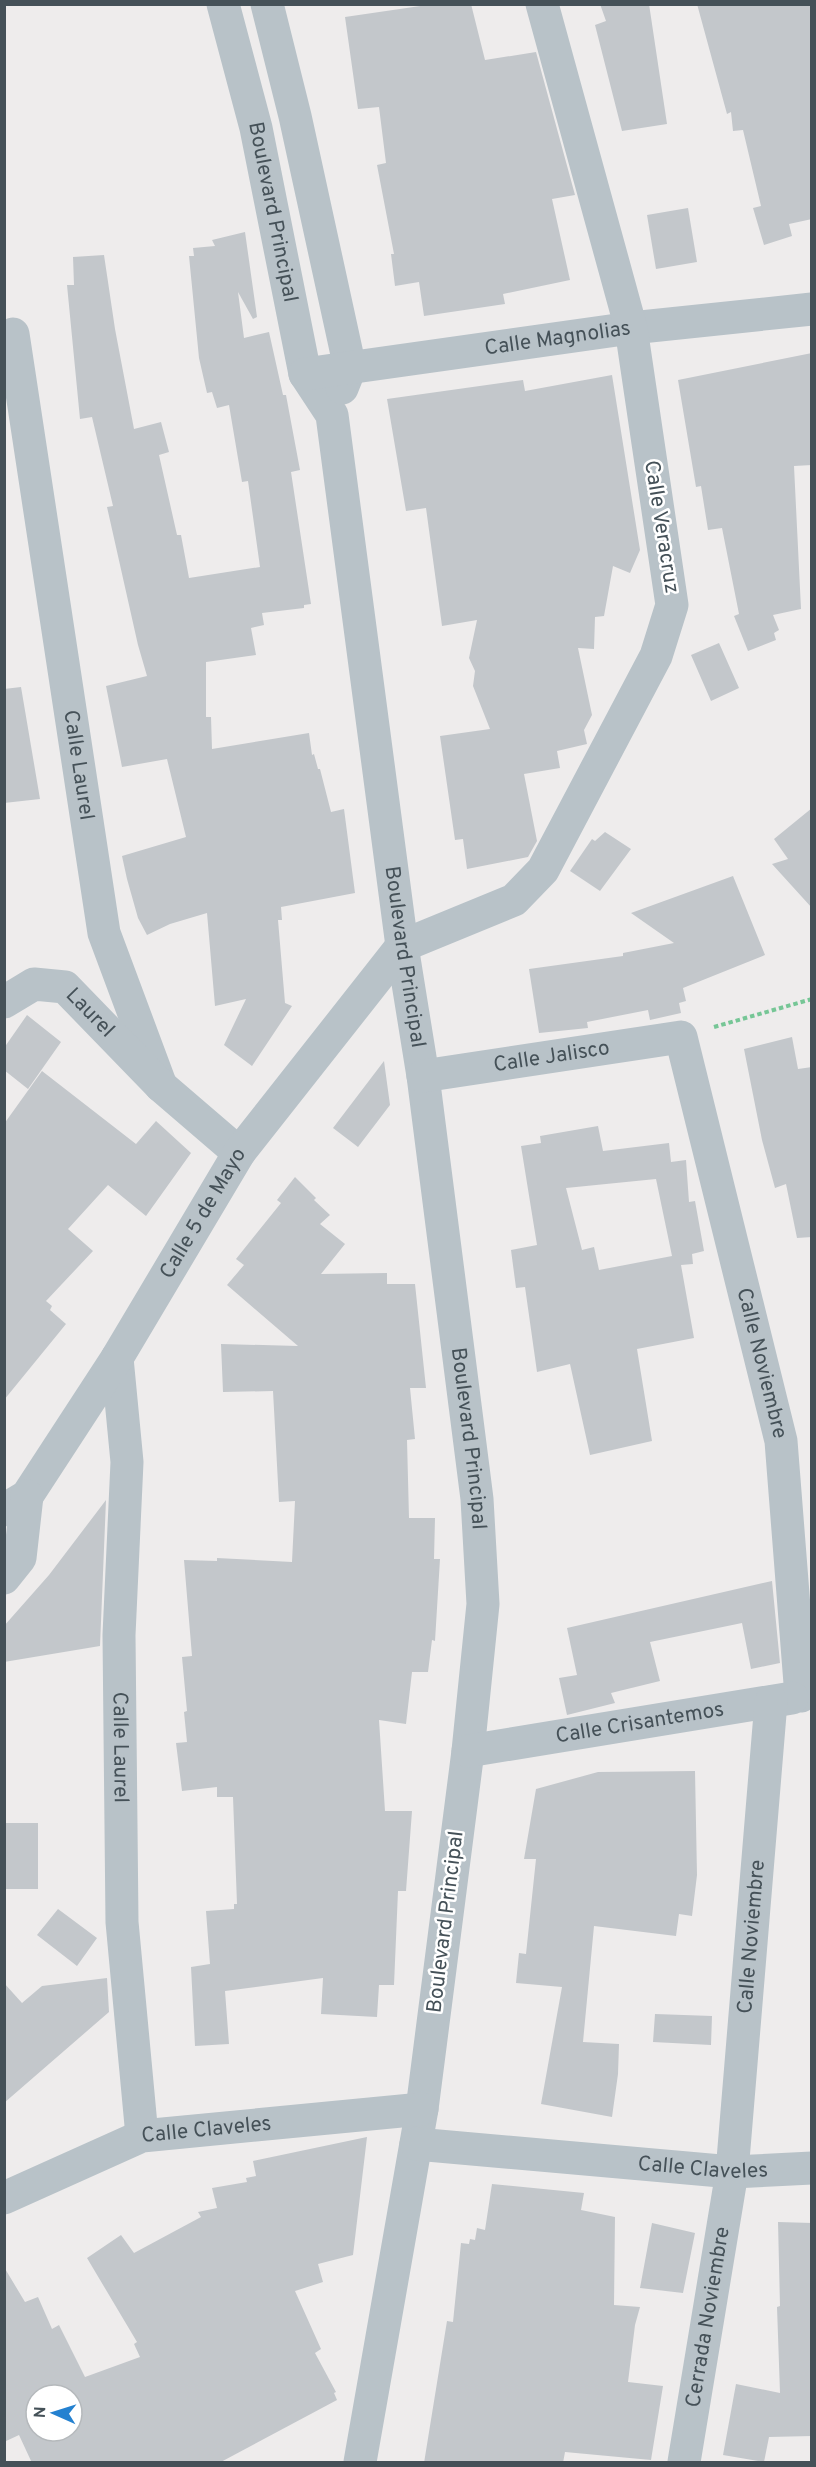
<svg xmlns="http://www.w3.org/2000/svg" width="816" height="2467" viewBox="0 0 816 2467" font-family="Overpass,sans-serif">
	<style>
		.building { fill: #c3c7cb; fill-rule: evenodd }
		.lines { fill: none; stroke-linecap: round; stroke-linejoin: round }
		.path { stroke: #76c696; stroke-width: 4; stroke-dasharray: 4.5 3; stroke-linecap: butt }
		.minor { stroke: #b8c2c8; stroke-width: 33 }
		.labels { text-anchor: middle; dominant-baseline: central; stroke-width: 5; stroke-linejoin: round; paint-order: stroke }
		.street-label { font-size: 21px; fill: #455158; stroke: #fff }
	</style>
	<rect width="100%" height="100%" fill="#eeecec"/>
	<path class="building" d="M 434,4 L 471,4 L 485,60 L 536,52 L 575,195 L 552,199 L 570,280 L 503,294 L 505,304 L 424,316 L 419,282 L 395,286 L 391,254 L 394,254 L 377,165 L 386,163 L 379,107 L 358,109 L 345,17 Z
		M 600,4 L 649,4 L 667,124 L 622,131 L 595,25 L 606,21 Z
		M 697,4 L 812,4 L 812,219 L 789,224 L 792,236 L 764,245 L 753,208 L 761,206 L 743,130 L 733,131 L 731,112 L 727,114 Z
		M 688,208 L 697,262 L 656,269 L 647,215 Z
		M 245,232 L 257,317 L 253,319 L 238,292 L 244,338 L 269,332 L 283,395 L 286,395 L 300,470 L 291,472 L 311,604 L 304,605 L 304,608 L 262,613 L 264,625 L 251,628 L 256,655 L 206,662 L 206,717 L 211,717 L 212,749 L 309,733 L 312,755 L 314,754 L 318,769 L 320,769 L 331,812 L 344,809 L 355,893 L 281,907 L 282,920 L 278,920 L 285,1003 L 292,1006 L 252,1066 L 224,1045 L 246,999 L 215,1006 L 207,913 L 170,924 L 147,935 L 138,918 L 127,879 L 122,856 L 186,837 L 167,759 L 122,767 L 106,686 L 147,676 L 138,645 L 107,507 L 113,506 L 92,417 L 80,419 L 67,285 L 74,285 L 73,257 L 104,255 L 115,329 L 134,429 L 161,422 L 169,452 L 159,455 L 177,535 L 181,535 L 189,578 L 260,567 L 248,481 L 242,482 L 229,405 L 217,408 L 212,392 L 207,393 L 199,358 L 189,256 L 194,256 L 193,248 L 215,246 L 212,240 Z
		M 812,353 L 812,465 L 794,466 L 801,609 L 773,615 L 779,630 L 774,633 L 776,640 L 748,651 L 734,616 L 739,614 L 722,528 L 708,530 L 701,486 L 696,487 L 678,380 Z
		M 612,375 L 640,550 L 630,573 L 613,566 L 604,616 L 595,617 L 594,649 L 578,648 L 592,715 L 584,730 L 587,744 L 557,751 L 560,768 L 524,774 L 537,841 L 528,857 L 467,869 L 463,839 L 455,840 L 440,736 L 490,729 L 473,686 L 475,671 L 469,658 L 477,620 L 442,626 L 426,508 L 406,511 L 387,399 L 523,380 L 525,391 Z
		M 719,643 L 739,688 L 711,701 L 691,655 Z
		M 21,687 L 40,799 L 4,803 L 4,689 Z
		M 812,808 L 812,908 L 772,864 L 788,859 L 774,839 Z
		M 605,832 L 631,849 L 600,891 L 570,871 L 592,839 L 595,841 Z
		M 733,876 L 765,955 L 683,988 L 686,1001 L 679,1003 L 681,1013 L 650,1020 L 648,1010 L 587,1022 L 588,1028 L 539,1033 L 529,969 L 623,956 L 623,953 L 674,943 L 631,913 Z
		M 27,1015 L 61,1042 L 28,1089 L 4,1070 L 4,1048 Z
		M 792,1037 L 798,1069 L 812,1067 L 812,1237 L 797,1238 L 786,1184 L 775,1188 L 762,1140 L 744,1049 Z
		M 384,1061 L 390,1105 L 358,1147 L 333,1128 Z
		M 42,1071 L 136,1144 L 156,1121 L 191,1153 L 146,1216 L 108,1185 L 68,1229 L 93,1251 L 46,1301 L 52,1306 L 50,1310 L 66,1324 L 4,1400 L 4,1124 Z
		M 598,1126 L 603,1151 L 669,1143 L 671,1162 L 686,1160 L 689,1202 L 695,1201 L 704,1251 L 692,1254 L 693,1264 L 681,1265 L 694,1338 L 637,1349 L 652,1441 L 590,1455 L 570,1364 L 537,1372 L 525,1287 L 516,1288 L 511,1250 L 537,1245 L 521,1146 L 541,1143 L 540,1136 ZM 656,1179 L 672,1256 L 599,1270 L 594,1247 L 582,1250 L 566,1188 Z
		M 295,1177 L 316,1198 L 314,1200 L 330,1215 L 320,1224 L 345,1244 L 321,1274 L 387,1273 L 387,1284 L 415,1284 L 426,1388 L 410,1388 L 415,1439 L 407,1440 L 409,1518 L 435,1518 L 434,1559 L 440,1559 L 435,1641 L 432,1640 L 428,1672 L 412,1672 L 406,1724 L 379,1720 L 385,1811 L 412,1811 L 406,1891 L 398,1891 L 394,1985 L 379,1985 L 377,2017 L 321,2014 L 323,1978 L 225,1991 L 229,2044 L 195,2046 L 191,1967 L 210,1964 L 206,1911 L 234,1909 L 234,1904 L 237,1904 L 233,1797 L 217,1797 L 217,1787 L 182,1791 L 176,1743 L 187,1742 L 184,1712 L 187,1711 L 182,1657 L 192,1656 L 184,1560 L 217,1561 L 217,1558 L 292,1562 L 295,1501 L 279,1502 L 273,1391 L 223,1392 L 221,1344 L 298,1346 L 227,1285 L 244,1265 L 236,1259 L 281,1203 L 277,1200 Z
		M 106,1500 L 100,1646 L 4,1662 L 4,1626 L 49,1575 Z
		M 772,1581 L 780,1663 L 751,1669 L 742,1623 L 650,1642 L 660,1681 L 611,1693 L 615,1703 L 567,1715 L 559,1678 L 577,1675 L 567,1628 Z
		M 695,1771 L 697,1875 L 692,1916 L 679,1914 L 676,1936 L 594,1926 L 583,2042 L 619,2044 L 618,2074 L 612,2117 L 541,2104 L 562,1987 L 516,1983 L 519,1953 L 526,1954 L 536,1859 L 524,1859 L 536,1789 L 598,1772 Z
		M 4,1823 L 38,1823 L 38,1889 L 4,1889 Z
		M 58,1909 L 97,1938 L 77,1966 L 37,1935 Z
		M 107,1978 L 109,2012 L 4,2103 L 4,1983 L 22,2003 L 42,1986 Z
		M 655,2014 L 712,2016 L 711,2045 L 653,2042 Z
		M 367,2137 L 353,2255 L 318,2264 L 323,2282 L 295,2291 L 321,2349 L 315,2353 L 336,2392 L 334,2393 L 337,2400 L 219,2463 L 32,2463 L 19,2435 L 4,2442 L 4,2267 L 25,2302 L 38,2297 L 52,2329 L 59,2325 L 85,2377 L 140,2357 L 134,2344 L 137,2342 L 87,2258 L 121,2235 L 134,2253 L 201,2217 L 198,2212 L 217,2208 L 212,2188 L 247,2182 L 246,2178 L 256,2176 L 253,2161 ZM 36,2395 L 72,2395 L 72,2431 L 36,2431 Z
		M 492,2184 L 584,2193 L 581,2210 L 615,2217 L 614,2305 L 640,2307 L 635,2325 L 628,2382 L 663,2386 L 651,2460 L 565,2452 L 563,2463 L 424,2463 L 447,2321 L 453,2322 L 461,2243 L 469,2244 L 470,2239 L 475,2240 L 477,2228 L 485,2230 Z
		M 778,2222 L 812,2223 L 812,2436 L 769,2437 L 764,2462 L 723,2455 L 736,2384 L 780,2393 L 777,2307 L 780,2306 Z
		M 652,2223 L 695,2233 L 683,2293 L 640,2288 Z"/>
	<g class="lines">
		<path class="path" d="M 714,1027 L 812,999"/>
		<g class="minor">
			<path id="s1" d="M 223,4 L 256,128 L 305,374 L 332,415 L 402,946 L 423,1076 L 477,1499 L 483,1604 L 468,1751 L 422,2109 L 360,2462"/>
			<path d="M 267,4 L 295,116 L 350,368 L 342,388"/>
			<path id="s2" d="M 13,334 L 104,933 L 161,1086"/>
			<path id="s3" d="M 305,374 L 631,328 L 812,309"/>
			<path id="s4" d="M 4,1002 L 34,984 L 65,987 L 161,1086 L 239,1153"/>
			<path id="s5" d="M 423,1076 L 681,1037 L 781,1441 L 801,1696"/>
			<path id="s6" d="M 117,1358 L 127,1462 L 119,1635 L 122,1922 L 142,2136"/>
			<path id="s7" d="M 4,1510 L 27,1496 L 117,1358 L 239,1153 L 402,946 L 514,900 L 543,870 L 656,656 L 672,605 L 631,328 L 542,4"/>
			<path d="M 4,1578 L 20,1558 L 27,1496"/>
			<path id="s8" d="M 468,1751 L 792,1698"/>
			<path id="s9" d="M 416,2144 L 732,2172 L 812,2168"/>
			<path id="s10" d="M 4,2198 L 142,2136 L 422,2109"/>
			<path id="s11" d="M 684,2462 L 732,2172 L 771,1702"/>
		</g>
	</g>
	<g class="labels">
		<g class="street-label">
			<text stroke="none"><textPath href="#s1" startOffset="214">Boulevard Principal</textPath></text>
			<text stroke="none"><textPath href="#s3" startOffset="255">Calle Magnolias</textPath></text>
			<text transform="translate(661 527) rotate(81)">Calle Veracruz</text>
			<text stroke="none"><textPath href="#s2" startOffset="436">Calle Laurel</textPath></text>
			<text stroke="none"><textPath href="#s1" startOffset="975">Boulevard Principal</textPath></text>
			<text stroke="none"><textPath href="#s4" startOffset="102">Laurel</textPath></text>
			<text stroke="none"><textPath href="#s5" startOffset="130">Calle Jalisco</textPath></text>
			<text stroke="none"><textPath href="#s7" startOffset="360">Calle 5 de Mayo</textPath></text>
			<text stroke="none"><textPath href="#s5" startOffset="597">Calle Noviembre</textPath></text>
			<text stroke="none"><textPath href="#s1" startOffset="1461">Boulevard Principal</textPath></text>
			<text stroke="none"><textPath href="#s8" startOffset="174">Calle Crisantemos</textPath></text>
			<text stroke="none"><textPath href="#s6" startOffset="390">Calle Laurel</textPath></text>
			<text transform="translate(446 1922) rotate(-83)">Boulevard Principal</text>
			<text stroke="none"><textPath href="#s11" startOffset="530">Calle Noviembre</textPath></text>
			<text stroke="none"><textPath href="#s10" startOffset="216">Calle Claveles</textPath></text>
			<text stroke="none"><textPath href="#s9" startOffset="288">Calle Claveles</textPath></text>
			<text stroke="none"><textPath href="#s11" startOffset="147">Cerrada Noviembre</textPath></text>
		</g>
	</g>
	<rect width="816" height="2467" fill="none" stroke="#455158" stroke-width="12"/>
	<g transform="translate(54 2413) rotate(273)"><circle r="28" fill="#ffffff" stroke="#b5b9bc" stroke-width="1.5"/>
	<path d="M0-4.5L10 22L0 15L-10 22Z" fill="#2481d0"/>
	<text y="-9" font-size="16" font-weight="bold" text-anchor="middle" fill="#455158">N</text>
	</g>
</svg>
